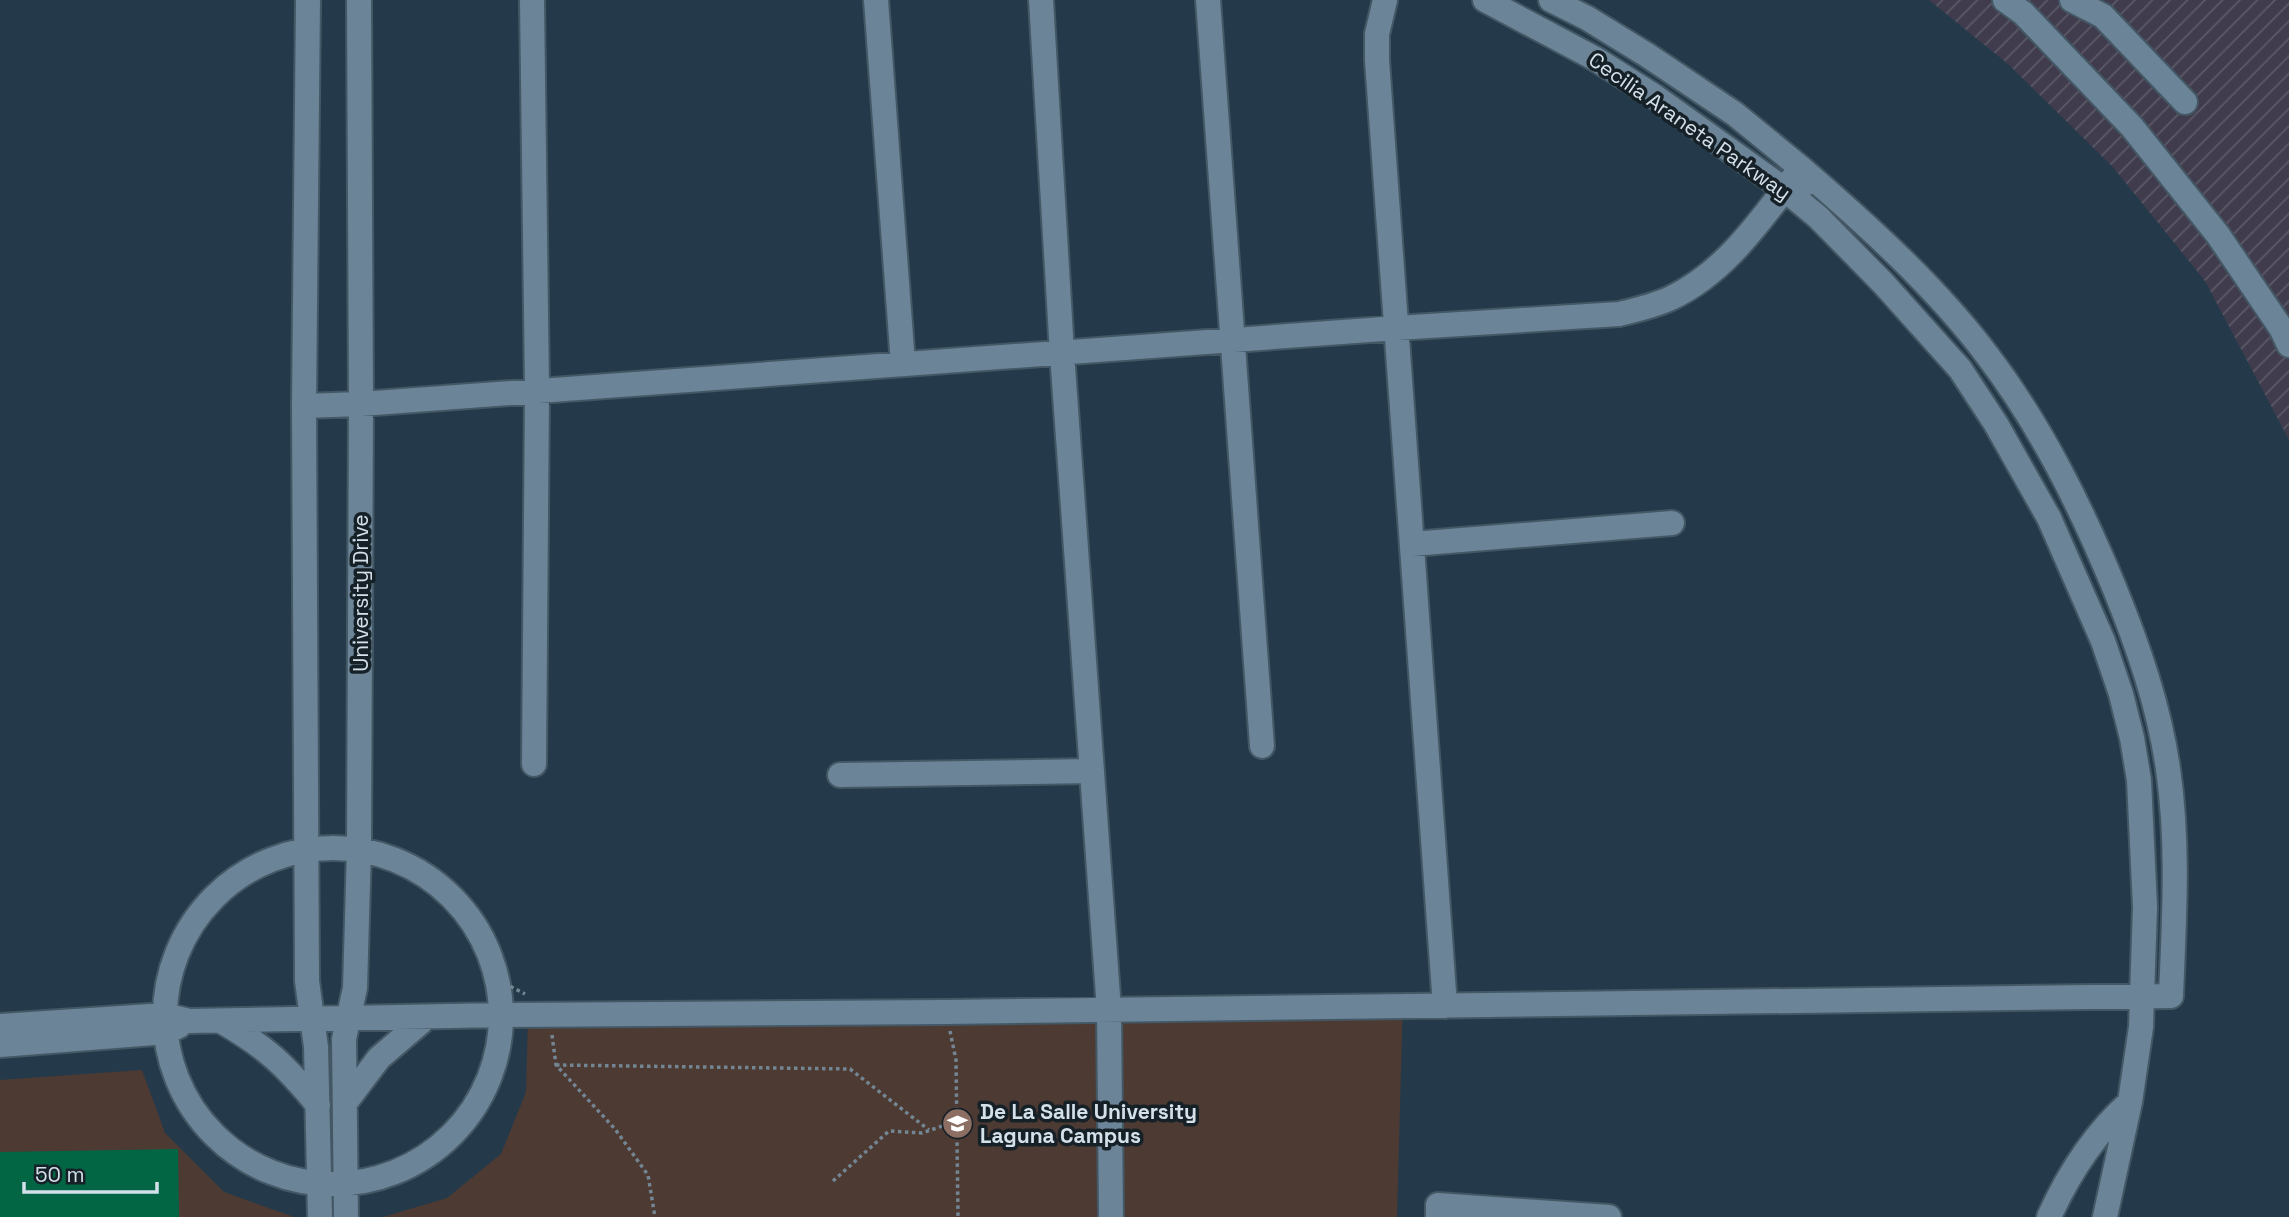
<svg xmlns="http://www.w3.org/2000/svg" width="2289" height="1217" viewBox="0 0 2289 1217" font-family="'Space Grotesk',sans-serif">
	<style>
		.industrial { fill: url(#industrial-furrows) }
		.education { fill: #4d3a33 }
		.garden { fill: #026645 }
		.lines { fill: none; stroke-linecap: round; stroke-linejoin: round }
		.minor-casing { stroke: #435764; stroke-width: 28 }
		.path { stroke: #748693; stroke-width: 3.5; stroke-dasharray: 3.5 3.5; stroke-linecap: butt }
		.minor { stroke: #6c8497; stroke-width: 24 }
		.labels { text-anchor: middle; dominant-baseline: central; stroke-width: 7; stroke-linejoin: round; paint-order: stroke }
		.street-label { font-size: 21px; fill: #d4e1eb; stroke: #162027 }
		.poi-label { font-size: 21px; font-weight: bold; fill: #d4e1eb; stroke: #162027; text-anchor: start }
	</style>
	<defs>
		<pattern id="industrial-furrows" width="10" height="10" patternUnits="userSpaceOnUse" patternTransform="scale(1.75)"><rect width="10" height="10" fill="#403c4d"/><path d="M-1 1l2-2M0 10L10 0M9 11l2-2" fill="none" stroke="#5b5867"/></pattern>
	</defs>
	<rect width="100%" height="100%" fill="#243a4a"/>
	<path class="industrial" d="M 1929,0 L 2289,0 L 2289,440 L 2205,281 L 2112,166 L 2008,64 Z"/>
	<path class="education" d="M 1403,997 L 1397,1217 L 383,1217 L 447,1198 L 501,1154 L 526,1092 L 528,1015 Z
		M 142,1070 L 165,1133 L 224,1192 L 294,1217 L 0,1217 L 0,1080 Z"/>
	<path class="garden" d="M 178,1149 L 179,1217 L 0,1217 L 0,1152 Z"/>
	<g class="lines">
		<defs>
			<path id="minor" d="M 308,0 L 304,406 L 307,981 L 316,1047 L 320,1217
				M 532,0 L 537,391 L 534,764
				M 876,0 L 903,364
				M 1041,0 L 1062,353 L 1109,1010 L 1111,1217
				M 1208,0 L 1262,746
				M 1385,0 L 1377,34 L 1377,60 L 1445,1006
				M 1485,0 L 1594,58 L 1654,96 L 1784,189 L 1818,217 L 1883,283 L 1960,369 L 1996,424 L 2049,518 L 2103,641 L 2121,694 L 2132,738 L 2139,780 L 2145,907 L 2141,1027 L 2130,1102 L 2105,1217
				M 1551,0 L 1587,18 L 1647,55 L 1735,114 L 1801,168 L 1807,183
				M 2005,0 L 2023,13 L 2132,127 L 2218,235 L 2281,328 L 2289,345
				M 2072,0 L 2103,16 L 2185,102
				M 1412,544 L 1672,523
				M 840,775 L 1092,771
				M165 1016a168 168 0 1 1 336 0a168 168 0 1 1-336 0Z
				M 221,1021 C 266,1047 285,1065 318,1105
				M 0,1026 L 165,1015 L 189,1021 L 502,1015 L 946,1012 L 2171,996 C 2174,921 2179,844 2168,769 C 2159,706 2138,646 2114,587 C 2080,505 2041,426 1987,355 C 1936,287 1866,224 1801,168 C 1763,216 1728,271 1671,298 C 1654,306 1636,310 1619,314 L 1397,328 L 361,404 L 304,406
				M 0,1045 L 167,1032 L 179,1026
				M 345,1103 L 379,1058 L 427,1017
				M 346,1217 L 344,1039 L 355,988 L 359,849 L 361,404 L 359,0
				M 1438,1217 L 1438,1205 L 1609,1217
				M 2049,1217 C 2068,1175 2095,1133 2130,1102"/>
		</defs>
		<use href="#minor" class="minor-casing"/>
		<path class="path" d="M 498,980 L 525,994
			M 950,1031 L 956,1060 L 958,1217
			M 552,1035 L 556,1065 L 615,1129 L 648,1175 L 655,1217
			M 556,1065 L 850,1069 L 929,1130
			M 833,1181 L 889,1131 L 922,1133 L 957,1121"/>
		<use href="#minor" class="minor"/>
	</g>
	<defs>
		<symbol id="university-disc" viewBox="-11 -11 22 22"><circle r="9.5" fill="#8d6e63" stroke="#162027"/><path d="M0-5L7-2L0 1L-7-2ZM-4 1L0 2.5L4 1V4Q0 6-4 4Z" fill="#fff"/></symbol>
	</defs>
	<g fill-rule="evenodd">
		<use href="#university-disc" x="940" y="1106" width="35" height="35"/>
	</g>
	<g class="labels">
		<g class="street-label">
			<text transform="translate(1690 126) rotate(35)">Cecilia Araneta Parkway</text>
			<text transform="translate(360 593) rotate(-90)">University Drive</text>
		</g>
		<g class="poi-label">
			<text x="980" y="1111">De La Salle University<tspan x="980" dy="24">Laguna Campus</tspan></text>
		</g>
	</g>
	<path d="M24 1182v10h133v-10" fill="none" stroke="#d4e1eb" stroke-width="3.5"/>
	<text x="35" y="1182" font-size="21" fill="#d4e1eb" stroke="#162027" stroke-width="5" paint-order="stroke">50 m</text>
</svg>
